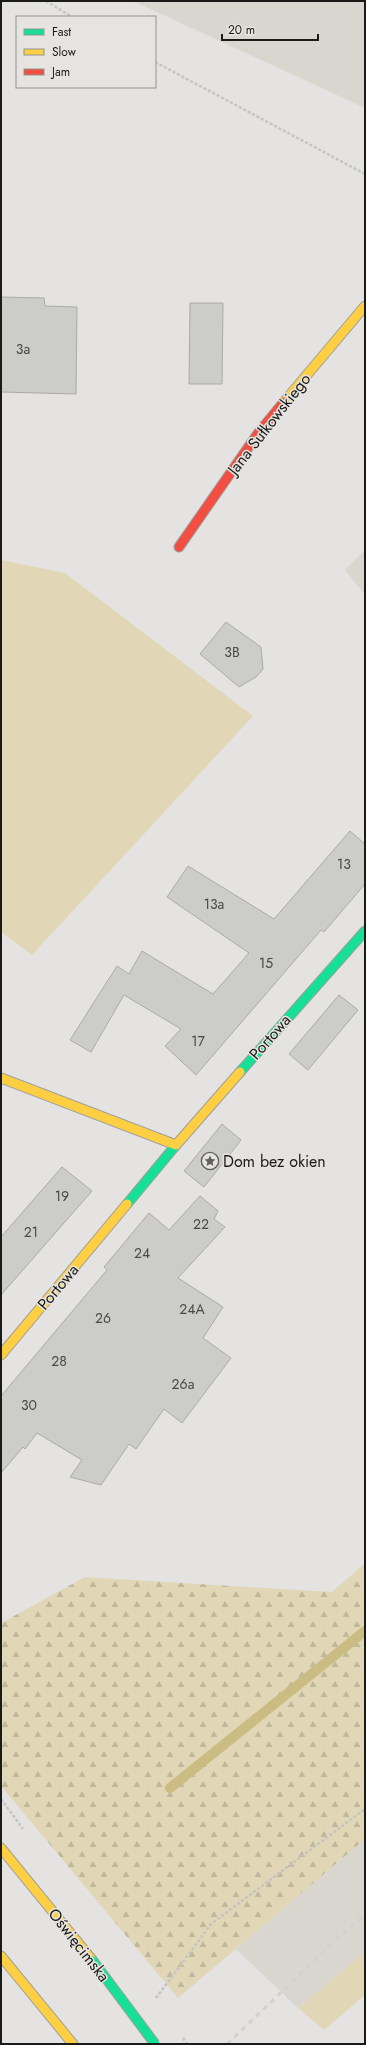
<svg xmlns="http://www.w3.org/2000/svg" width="366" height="2045" viewBox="0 0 366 2045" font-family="Jost,sans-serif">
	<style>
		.built { fill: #d8d6cf }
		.green { fill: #e1d7b7 }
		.forest { fill: url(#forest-firs) }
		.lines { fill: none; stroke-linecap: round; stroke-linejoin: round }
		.stream { stroke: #cabc83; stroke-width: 10 }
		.building { fill: #ccccca; stroke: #abaaa8 }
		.fast-casing { stroke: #9f9f9d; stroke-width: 11 }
		.slow-casing { stroke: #9f9f9d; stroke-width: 11 }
		.jam-casing { stroke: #9f9f9d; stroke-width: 11 }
		.path { stroke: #c5c4c3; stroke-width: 2.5; stroke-dasharray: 3 2; stroke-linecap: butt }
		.fast { stroke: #16e098; stroke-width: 9 }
		.slow { stroke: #ffcf43; stroke-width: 9 }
		.jam { stroke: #f24e42; stroke-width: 9 }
		.rail { stroke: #d1d1d0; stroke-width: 3; stroke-dasharray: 5 5; stroke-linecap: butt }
		.fast-bridge-casing { stroke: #9f9f9d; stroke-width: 11; stroke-linecap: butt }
		.path-bridge { stroke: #c5c4c3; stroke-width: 2.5; stroke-dasharray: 3 2; stroke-linecap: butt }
		.fast-bridge { stroke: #16e098; stroke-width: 9 }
		.labels { text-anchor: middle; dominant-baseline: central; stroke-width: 3; stroke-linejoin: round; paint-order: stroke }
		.number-label { font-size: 14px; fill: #484846 }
		.street-label { font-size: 16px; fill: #1a1a19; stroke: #e5e4e0 }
		.poi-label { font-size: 16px; fill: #1a1a19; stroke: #e5e4e0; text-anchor: start }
	</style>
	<defs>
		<pattern id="forest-firs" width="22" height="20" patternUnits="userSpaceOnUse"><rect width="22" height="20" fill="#e1d7b7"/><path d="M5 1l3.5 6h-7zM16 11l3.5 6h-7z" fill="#c0b89d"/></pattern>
	</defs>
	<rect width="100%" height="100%" fill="#e4e3e1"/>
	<path class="built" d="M 133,1 L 365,1 L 365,108 Z
		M 365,550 L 365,595 L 345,570 Z
		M 365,1839 L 365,1952 L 298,2008 L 236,1949 Z"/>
	<path class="green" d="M 1,560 L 65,573 L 253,716 L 32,955 L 1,932 Z
		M 365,1952 L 365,1995 L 324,2030 L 298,2008 Z"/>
	<path class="forest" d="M 365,1563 L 365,1839 L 178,1998 L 1,1786 L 1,1623 L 85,1577 L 332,1592 Z"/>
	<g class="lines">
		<path class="stream" d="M 170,1788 L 365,1631"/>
	</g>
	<path class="building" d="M 1,297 L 44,298 L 45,306 L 77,307 L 76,394 L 1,392 Z
		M 190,303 L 223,303 L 222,384 L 189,384 Z
		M 226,622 L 261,647 L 263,669 L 256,677 L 239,687 L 200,654 Z
		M 350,831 L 365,844 L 365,884 L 324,932 L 321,930 L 196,1075 L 165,1046 L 181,1029 L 124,995 L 91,1052 L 70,1040 L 117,966 L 129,974 L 142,951 L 213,994 L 249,953 L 167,897 L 188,866 L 274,919 Z
		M 339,995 L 358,1010 L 308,1070 L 289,1054 Z
		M 222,1124 L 241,1140 L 204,1187 L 184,1171 Z
		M 62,1167 L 92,1191 L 1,1295 L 1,1237 Z
		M 200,1196 L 218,1211 L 214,1219 L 225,1227 L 178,1278 L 223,1307 L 203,1338 L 231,1358 L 182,1423 L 164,1409 L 136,1449 L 129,1444 L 101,1485 L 70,1477 L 82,1460 L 37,1433 L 25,1449 L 23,1447 L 1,1473 L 1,1396 L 107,1270 L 104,1267 L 149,1213 L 169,1230 Z"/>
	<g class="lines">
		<defs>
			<path id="fast" d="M 240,1072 L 365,931
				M 127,1204 L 176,1145"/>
			<path id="slow" d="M 284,402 L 365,306
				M 1,1078 L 176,1145 L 240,1072
				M 1,1355 L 127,1204
				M 1,1848 L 93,1961
				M 1,1956 L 73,2044"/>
			<path id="jam" d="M 179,547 L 259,432 L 284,402"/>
		</defs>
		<use href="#fast" class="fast-casing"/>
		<use href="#slow" class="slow-casing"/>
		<use href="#jam" class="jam-casing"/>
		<path class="path" d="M 46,1 L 72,17
			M 155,62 L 365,174
			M 1,1799 L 23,1829
			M 156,1998 L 211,1924 L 365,1809"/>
		<use href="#fast" class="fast"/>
		<use href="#slow" class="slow"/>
		<use href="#jam" class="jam"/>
		<path class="rail" d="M 227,2044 L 339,1937 L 365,1915"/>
		<defs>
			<path id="fast-bridge" d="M 93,1961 L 155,2044"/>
		</defs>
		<use href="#fast-bridge" class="fast-bridge-casing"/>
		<path class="path-bridge" d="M 183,2038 L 187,2044"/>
		<use href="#fast-bridge" class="fast-bridge"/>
	</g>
	<defs>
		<symbol id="sight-ring" viewBox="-11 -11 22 22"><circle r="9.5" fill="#e5e4e0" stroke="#61605f" stroke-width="1.5"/><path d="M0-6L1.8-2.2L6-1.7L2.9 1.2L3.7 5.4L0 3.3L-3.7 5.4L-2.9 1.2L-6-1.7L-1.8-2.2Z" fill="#61605f"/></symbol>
	</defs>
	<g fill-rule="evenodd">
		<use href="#sight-ring" x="200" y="1151" width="20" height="20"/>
	</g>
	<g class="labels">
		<g class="number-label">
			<text x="23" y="349">3a</text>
			<text x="232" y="652">3B</text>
			<text x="344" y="864">13</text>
			<text x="214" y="904">13a</text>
			<text x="266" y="963">15</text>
			<text x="198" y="1041">17</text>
			<text x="62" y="1196">19</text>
			<text x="201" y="1224">22</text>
			<text x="31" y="1232">21</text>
			<text x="142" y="1253">24</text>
			<text x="192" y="1309">24A</text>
			<text x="103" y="1318">26</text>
			<text x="59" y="1361">28</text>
			<text x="183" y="1384">26a</text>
			<text x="29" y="1405">30</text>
		</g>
		<g class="street-label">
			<text transform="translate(269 424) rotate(-52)">Jana Sułkowskiego</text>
			<text transform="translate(270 1037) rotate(-49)">Portowa</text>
			<text transform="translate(58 1287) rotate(-50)">Portowa</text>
			<text transform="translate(79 1945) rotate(52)">Oświęcimska</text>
		</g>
		<g class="poi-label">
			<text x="223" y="1161">Dom bez okien</text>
		</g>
	</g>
	<rect width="366" height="2045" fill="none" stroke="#1a1a19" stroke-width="4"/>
	<rect x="16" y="16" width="140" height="72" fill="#e5e4e0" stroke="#949390"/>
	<rect x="24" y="29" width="20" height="6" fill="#16e098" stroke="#949390"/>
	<text x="52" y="36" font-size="12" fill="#1a1a19">Fast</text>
	<rect x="24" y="49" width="20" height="6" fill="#ffcf43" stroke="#949390"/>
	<text x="52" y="56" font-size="12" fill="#1a1a19">Slow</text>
	<rect x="24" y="69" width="20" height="6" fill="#f24e42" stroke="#949390"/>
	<text x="52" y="76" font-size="12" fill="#1a1a19">Jam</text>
	<path d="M222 34v6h96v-6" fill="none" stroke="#1a1a19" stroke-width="2"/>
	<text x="228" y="34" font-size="12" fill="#1a1a19" stroke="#e5e4e0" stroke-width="3" paint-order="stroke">20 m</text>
</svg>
